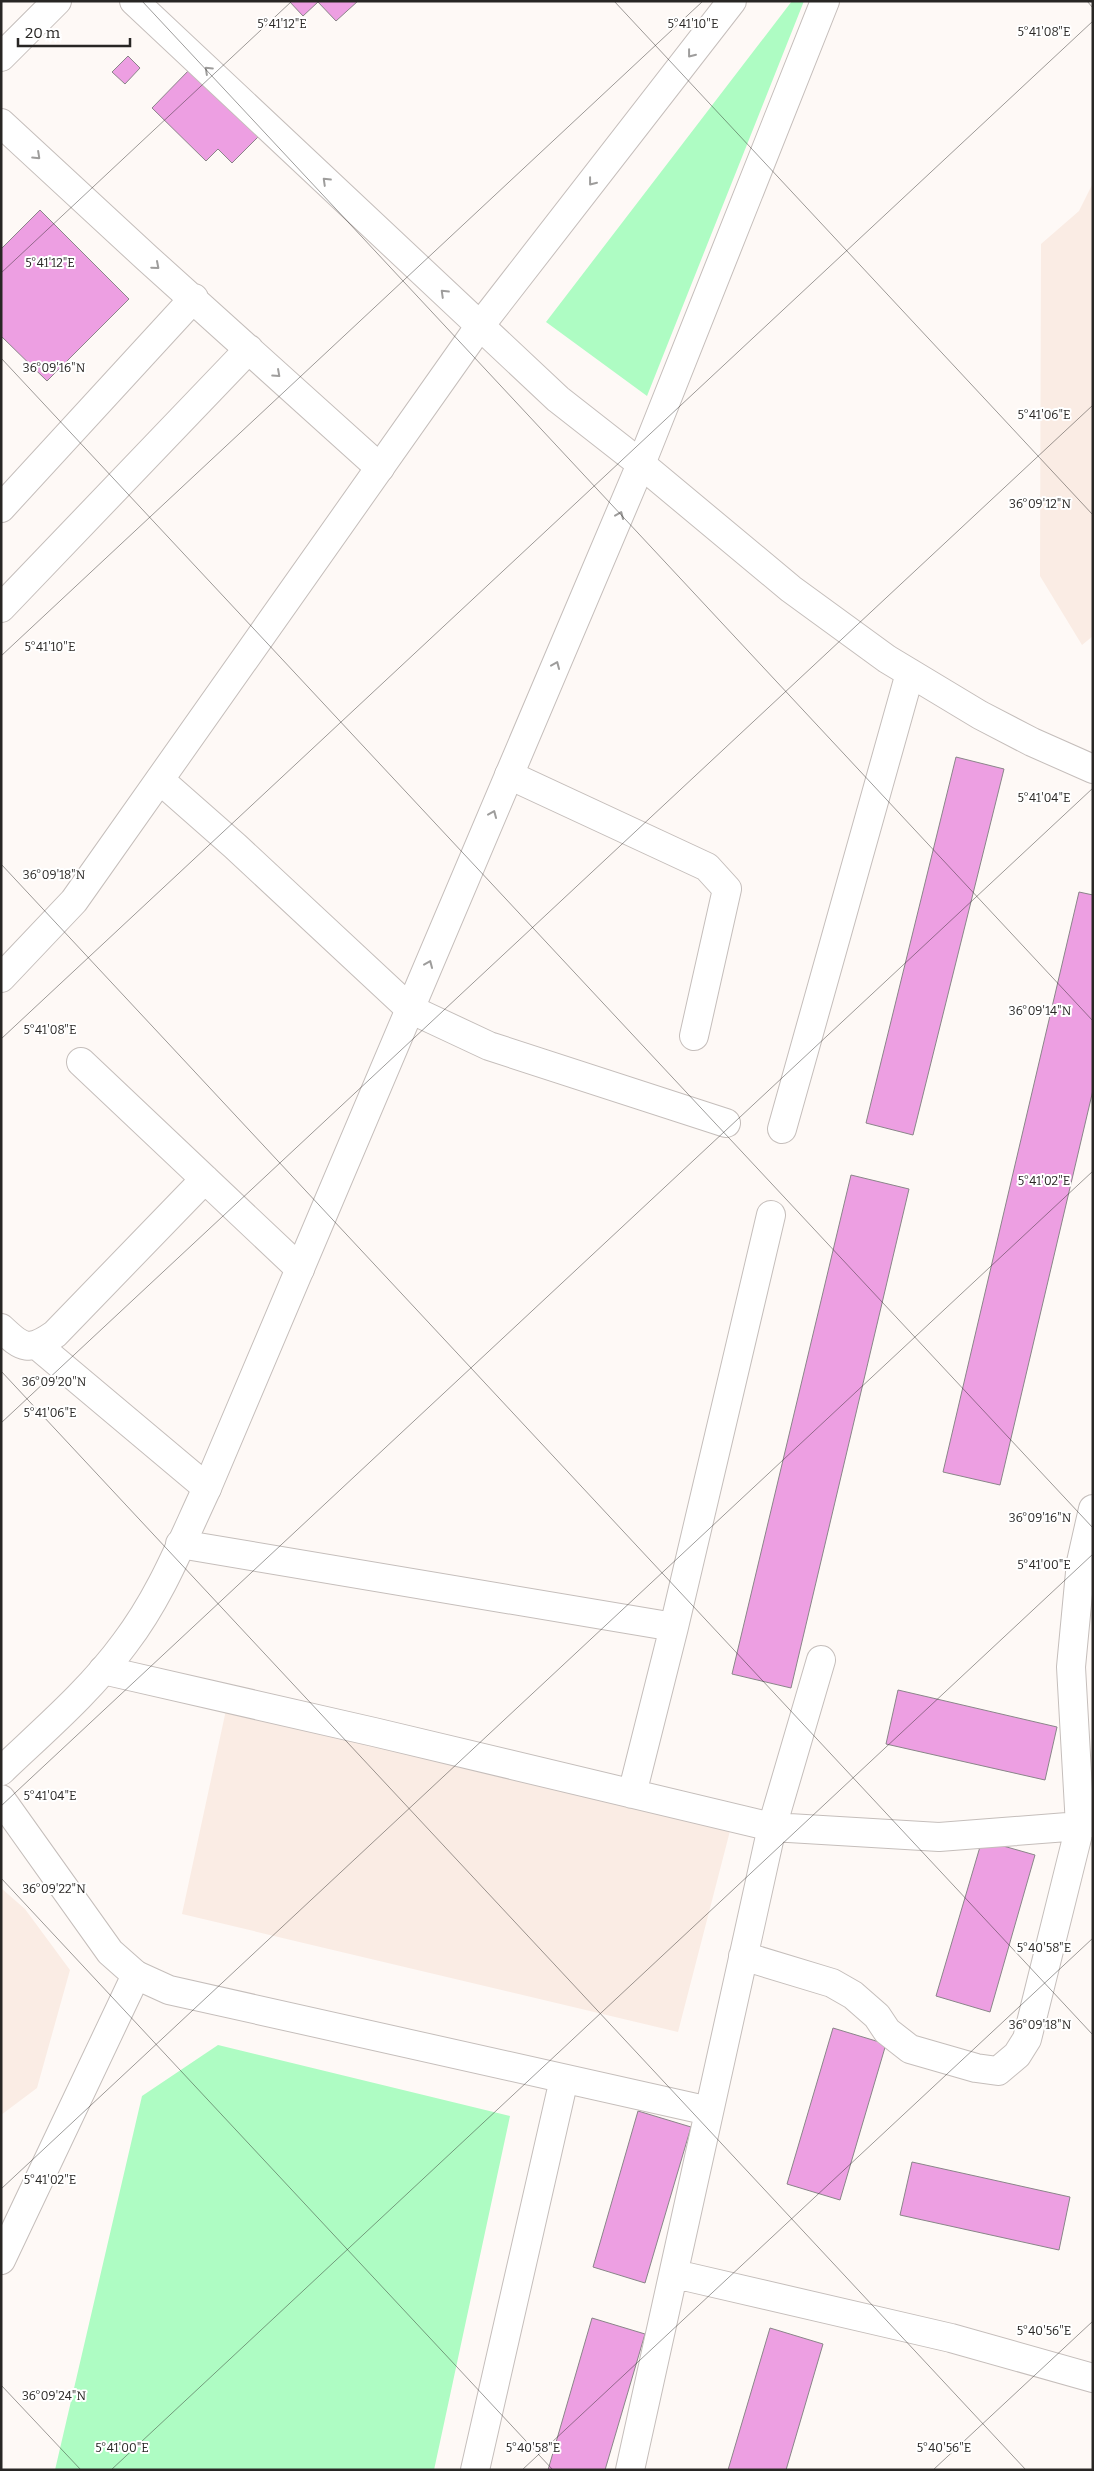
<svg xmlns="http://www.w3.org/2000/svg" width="1094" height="2471" viewBox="0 0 1094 2471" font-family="Bitter,serif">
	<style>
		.built { fill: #faece4 }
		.green { fill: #aefcc3 }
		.building { fill: #ed9fe2; stroke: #8a8589 }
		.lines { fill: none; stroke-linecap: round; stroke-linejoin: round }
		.minor-casing { stroke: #c5bebb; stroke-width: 30 }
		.major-casing { stroke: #c5bebb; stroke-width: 30 }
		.minor { stroke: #fff; stroke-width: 28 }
		.major { stroke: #fff; stroke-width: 28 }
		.oneway { stroke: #9e9d9c }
		.ticks { fill: none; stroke: #282624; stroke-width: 1; stroke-opacity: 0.45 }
		.ticks-label { font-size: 12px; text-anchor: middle; fill: #282624; stroke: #fff; stroke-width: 4; stroke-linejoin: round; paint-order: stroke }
	</style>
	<rect width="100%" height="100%" fill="#fef9f6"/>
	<path class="built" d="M 1093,183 L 1093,636 L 1082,645 L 1040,576 L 1041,244 L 1079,211 Z
		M 226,1710 L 731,1827 L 678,2032 L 182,1914 Z
		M 1,1888 L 25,1909 L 70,1970 L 37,2088 L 1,2115 Z"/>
	<path class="green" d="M 792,1 L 804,1 L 647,396 L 546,322 Z
		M 218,2045 L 510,2116 L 434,2470 L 55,2470 L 142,2096 Z"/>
	<path class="building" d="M 289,1 L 358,1 L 336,21 L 318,2 L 303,16 Z
		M 128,56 L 140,68 L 125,84 L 112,72 Z
		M 191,68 L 260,135 L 232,163 L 218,149 L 206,161 L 152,108 Z
		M 40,210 L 129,299 L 47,381 L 1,336 L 1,249 Z
		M 956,757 L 1004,769 L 913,1135 L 866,1123 Z
		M 1079,892 L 1093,895 L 1093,1090 L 1000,1485 L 943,1472 Z
		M 851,1175 L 909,1189 L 791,1688 L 732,1674 Z
		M 898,1690 L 1057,1727 L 1045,1780 L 886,1744 Z
		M 982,1840 L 1035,1855 L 990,2012 L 936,1996 Z
		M 833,2028 L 886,2044 L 840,2200 L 787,2184 Z
		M 638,2111 L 691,2127 L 645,2283 L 593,2267 Z
		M 912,2162 L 1070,2197 L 1059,2250 L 900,2215 Z
		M 592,2318 L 645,2334 L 605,2470 L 548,2470 Z
		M 770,2328 L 823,2344 L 786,2470 L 728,2470 Z"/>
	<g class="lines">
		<defs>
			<path id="minor" d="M 134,1 L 558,399 L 641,464 L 791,589 L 887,659 L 980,715 L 1032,742 L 1093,769
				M 1,123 L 147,258 L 380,468
				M 1,508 L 194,298
				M 1,608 L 249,349
				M 509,775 L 707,867 L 727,889 L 694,1036
				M 160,780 L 235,846 L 410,1009 L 489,1046 L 726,1123
				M 81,1062 L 300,1269
				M 782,1129 L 910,673
				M 1,1328 C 23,1349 29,1352 55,1334 L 205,1179
				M 38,1346 L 207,1488
				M 180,1544 L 674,1627 L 771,1215
				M 103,1670 L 374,1732 L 772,1827 L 939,1837 L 1080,1826 L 1093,1822
				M 632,1794 L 674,1627
				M 743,1956 L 832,1983 L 853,1995 L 877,2016 L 887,2031 L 910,2049 L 976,2068 L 998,2071 L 1017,2055 L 1027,2039 L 1080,1826 L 1071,1667 L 1081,1562 L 1093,1509
				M 136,1975 L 169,1990 L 709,2111
				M 675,2274 L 951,2338 L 1093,2378
				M 475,2470 L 564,2079
				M 630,2470 L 772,1827 L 821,1660"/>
			<path id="major" d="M 1,57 L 57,1
				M 1,978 L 74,901 L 479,327 L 732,1
				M 1,1771 C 44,1730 90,1691 125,1643 C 161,1596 182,1541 207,1488 L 641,464 L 825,1
				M 1,1799 L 110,1952 L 136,1975 L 1,2260"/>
		</defs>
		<use href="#minor" class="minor-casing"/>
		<use href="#major" class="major-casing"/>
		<use href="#minor" class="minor"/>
		<use href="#major" class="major"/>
	</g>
	<defs><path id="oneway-chevron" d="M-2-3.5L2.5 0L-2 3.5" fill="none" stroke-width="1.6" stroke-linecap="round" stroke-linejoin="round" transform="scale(1.25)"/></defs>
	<g class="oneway">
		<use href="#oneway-chevron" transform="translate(691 54) rotate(128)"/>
		<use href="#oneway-chevron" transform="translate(208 70) rotate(-137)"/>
		<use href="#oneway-chevron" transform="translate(37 156) rotate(43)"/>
		<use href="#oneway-chevron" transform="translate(326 181) rotate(-136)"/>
		<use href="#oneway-chevron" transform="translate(592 182) rotate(128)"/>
		<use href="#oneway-chevron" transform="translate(156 266) rotate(41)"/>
		<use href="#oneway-chevron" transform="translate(444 293) rotate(-136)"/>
		<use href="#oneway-chevron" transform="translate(277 374) rotate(42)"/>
		<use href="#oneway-chevron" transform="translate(620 515) rotate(-67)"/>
		<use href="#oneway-chevron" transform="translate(556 665) rotate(-67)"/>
		<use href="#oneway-chevron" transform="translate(493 814) rotate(-67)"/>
		<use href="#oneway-chevron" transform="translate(429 964) rotate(-67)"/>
	</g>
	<path class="ticks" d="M 142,1 L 1093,1021M 614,1 L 1093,515M 1087,1 L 1093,8M 1,273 L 292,1M 1,358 L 1093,1528M 1,656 L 703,1M 1,864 L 1093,2035M 1,1039 L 1093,21M 1,1371 L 1026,2470M 1,1423 L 1093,405M 1,1806 L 1093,788M 1,1878 L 553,2470M 1,2189 L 1093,1171M 1,2385 L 81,2470M 111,2470 L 1093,1554M 522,2470 L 1093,1938M 933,2470 L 1093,2321"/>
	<g class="ticks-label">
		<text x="282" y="28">5°41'12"E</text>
		<text x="693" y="28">5°41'10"E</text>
		<text x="1044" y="36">5°41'08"E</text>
		<text x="50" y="267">5°41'12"E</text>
		<text x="54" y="372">36°09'16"N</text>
		<text x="1044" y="419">5°41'06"E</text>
		<text x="1040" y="508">36°09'12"N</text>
		<text x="50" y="651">5°41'10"E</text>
		<text x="1044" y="802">5°41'04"E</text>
		<text x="54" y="879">36°09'18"N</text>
		<text x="1040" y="1015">36°09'14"N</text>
		<text x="50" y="1034">5°41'08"E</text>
		<text x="1044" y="1185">5°41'02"E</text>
		<text x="54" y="1386">36°09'20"N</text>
		<text x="50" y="1417">5°41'06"E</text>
		<text x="1040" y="1522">36°09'16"N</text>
		<text x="1044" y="1569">5°41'00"E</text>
		<text x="50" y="1800">5°41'04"E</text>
		<text x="54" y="1893">36°09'22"N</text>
		<text x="1044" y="1952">5°40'58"E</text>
		<text x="1040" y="2029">36°09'18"N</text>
		<text x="50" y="2184">5°41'02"E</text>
		<text x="1044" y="2335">5°40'56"E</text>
		<text x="54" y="2400">36°09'24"N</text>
		<text x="122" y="2452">5°41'00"E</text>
		<text x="533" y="2452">5°40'58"E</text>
		<text x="944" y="2452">5°40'56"E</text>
	</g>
	<rect width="1094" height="2471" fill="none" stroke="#282624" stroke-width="5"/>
	<path d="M18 38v8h112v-8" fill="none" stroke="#282624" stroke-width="2.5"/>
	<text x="25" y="38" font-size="15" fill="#282624" stroke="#ffffff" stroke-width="4" paint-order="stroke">20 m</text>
</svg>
